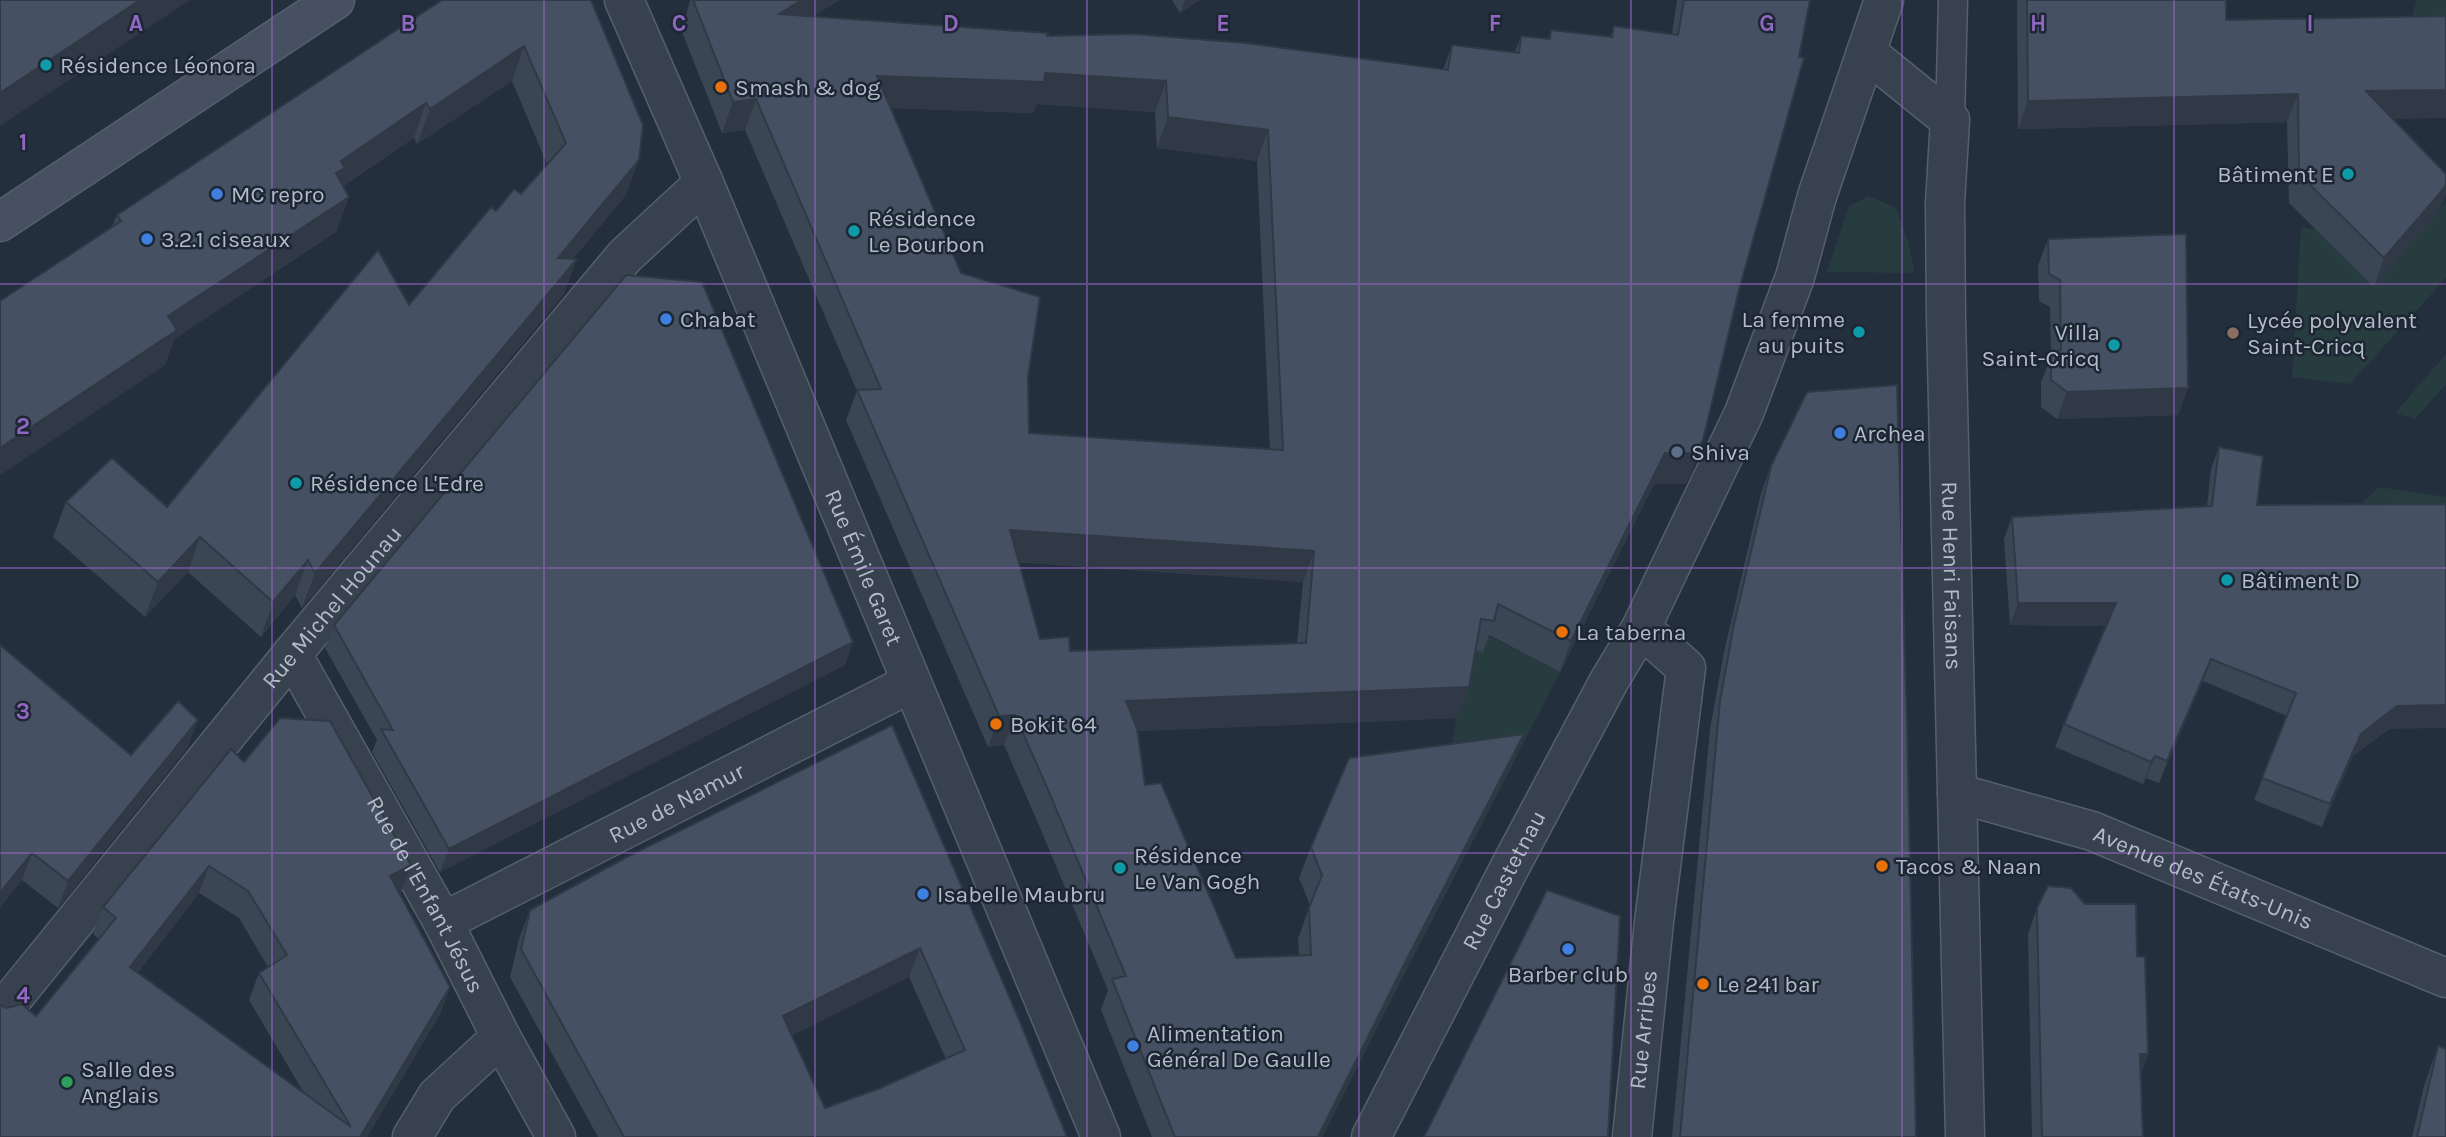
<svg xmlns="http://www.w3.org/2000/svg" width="2446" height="1137" viewBox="0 0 2446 1137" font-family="Karla,sans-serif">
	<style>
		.green { fill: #263c3f }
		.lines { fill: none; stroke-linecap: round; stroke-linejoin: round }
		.lane-casing { stroke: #565f6c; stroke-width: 31 }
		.street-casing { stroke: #565f6c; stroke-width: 41 }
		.secondary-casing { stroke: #565f6c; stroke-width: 41 }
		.lane { stroke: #38414e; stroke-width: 28 }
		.street { stroke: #38414e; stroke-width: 38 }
		.secondary { stroke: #465061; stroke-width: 38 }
		.wall { fill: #3b4654; fill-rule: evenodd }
		.shaded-wall { fill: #303945 }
		.building { fill: #455162; stroke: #303945; stroke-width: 2; fill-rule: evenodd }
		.grid { fill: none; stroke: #9266c3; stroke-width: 2; stroke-opacity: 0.55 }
		.culture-dot { fill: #0f9aa8; stroke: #1d2633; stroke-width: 2.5 }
		.food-dot { fill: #e8710a; stroke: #1d2633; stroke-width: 2.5 }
		.shop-dot { fill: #3f7fe0; stroke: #1d2633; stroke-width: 2.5 }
		.education-dot { fill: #8d6e63; stroke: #1d2633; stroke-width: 2.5 }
		.service-dot { fill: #5c6f8a; stroke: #1d2633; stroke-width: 2.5 }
		.leisure-dot { fill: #2e9e5b; stroke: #1d2633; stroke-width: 2.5 }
		.labels { text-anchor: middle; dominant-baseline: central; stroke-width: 5; stroke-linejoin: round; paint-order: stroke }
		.poi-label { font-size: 23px; fill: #b4bcc9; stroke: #1d2633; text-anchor: start }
		.street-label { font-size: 23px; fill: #b4bcc9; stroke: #1d2633 }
		.grid-label { font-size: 23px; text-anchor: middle; font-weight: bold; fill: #9266c3; stroke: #1d2633; stroke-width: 5; stroke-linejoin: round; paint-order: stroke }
	</style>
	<rect width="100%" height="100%" fill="#242f3e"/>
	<path class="green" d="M 2416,0 L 2446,0 L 2446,19 L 2412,21 Z
		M 1869,196 L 1896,208 L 1908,241 L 1915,273 L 1827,272 L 1849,206 Z
		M 2446,202 L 2446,278 L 2350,384 L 2292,377 L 2301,228 L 2316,229 L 2374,286 Z
		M 2446,354 L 2446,384 L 2415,419 L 2395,413 Z
		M 2379,487 L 2446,497 L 2446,526 L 2336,527 Z
		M 1487,635 L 1560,672 L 1507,775 L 1448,762 L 1470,650 Z"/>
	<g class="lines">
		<defs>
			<path id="lane" d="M 1950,120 L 1953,0"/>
			<g id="street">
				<path id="s1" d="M 624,0 L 704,183 L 1101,1137"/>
				<path id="s2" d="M 1866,52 L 1950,120 L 1945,203 L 1946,317 L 1965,1137"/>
				<path id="s3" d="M 292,654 L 443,922 L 501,1037 L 556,1137"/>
				<path id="s4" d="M 1957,793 L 2092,831 L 2446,978"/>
				<path id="s5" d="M 443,922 L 911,683"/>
				<path id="s6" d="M 0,1014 L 292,654 L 625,256 L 704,183"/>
				<path d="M 412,1137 L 437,1096 L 501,1037"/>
				<path id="s7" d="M 1371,1137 L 1511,865 L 1609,681 L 1641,628 L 1744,413 L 1795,277 L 1817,196 L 1884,0"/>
				<path id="s8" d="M 1632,1137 L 1654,922 L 1686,668 L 1641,628"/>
			</g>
			<path id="secondary" d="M 0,222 L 335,0"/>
		</defs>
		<use href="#lane" class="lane-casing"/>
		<use href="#street" class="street-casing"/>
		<use href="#secondary" class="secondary-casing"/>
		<use href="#lane" class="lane"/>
		<use href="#street" class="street"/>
		<use href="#secondary" class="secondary"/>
	</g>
	<path class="wall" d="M 591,0 L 626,195 L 573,259 L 564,294 L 302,608 L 295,595 L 261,637 L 188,572 L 145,617 L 53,537 L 66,502 L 167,507 L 409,305 L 496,211 L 521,194 L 547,164 L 512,81 L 417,144 L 414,138 L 343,186 L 349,197 L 336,232 L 174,339 L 165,365 L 0,475 L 0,301 L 112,226 L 117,215 Z
		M 690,0 L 839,0 L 812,17 L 1443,70 L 1452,45 L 1515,52 L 1521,36 L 1548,39 L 1551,30 L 1610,37 L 1614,26 L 1672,34 L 1677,0 L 1810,0 L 1703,440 L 1692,471 L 1686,484 L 1654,484 L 1560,672 L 1489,635 L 1483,652 L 1475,651 L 1458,718 L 1138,731 L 1145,785 L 1236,958 L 1299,956 L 1298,939 L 1310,905 L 1299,878 L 1311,847 L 1512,765 L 1400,982 L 1322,1137 L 1152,1137 L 1101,1010 L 1108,990 L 1038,823 L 1004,745 L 988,747 L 846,420 L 857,391 L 745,130 L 722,133 L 682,32 ZM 1037,104 L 1155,112 L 1157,148 L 1257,161 L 1270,450 L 1029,433 L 1028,377 L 961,273 L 891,108 L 1033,113 ZM 1018,562 L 1303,582 L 1297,643 L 1070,651 L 1040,639 Z
		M 1172,0 L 1200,0 L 1180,13 Z
		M 2017,0 L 2226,0 L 2226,20 L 2393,119 L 2441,208 L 2374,287 L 2289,203 L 2287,122 L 2018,129 Z
		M 2048,239 L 2188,388 L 2178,415 L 2057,419 L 2041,407 L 2041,382 L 2051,357 L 2050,307 L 2039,301 L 2038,266 Z
		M 2219,447 L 2257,505 L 2389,729 L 2353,756 L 2322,827 L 2254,800 L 2287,716 L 2203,681 L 2159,783 L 2146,778 L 2143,784 L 2055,747 L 2064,724 L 2106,626 L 2010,625 L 2004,539 L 2012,517 L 2207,506 L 2211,469 Z
		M 1771,466 L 1916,1137 L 1672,1137 L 1710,729 L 1724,652 L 1761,493 Z
		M 334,625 L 853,642 L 845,665 L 440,872 L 372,752 L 377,740 L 325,648 Z
		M 0,645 L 131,755 L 188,747 L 58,908 L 22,880 Z
		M 892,725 L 1067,1137 L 598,1137 L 510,977 L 519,939 L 530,910 ZM 909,977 L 946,1059 L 878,1089 L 825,1108 L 792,1035 Z
		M 244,762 L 401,893 L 399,894 L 450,987 L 440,1014 L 367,1137 L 0,1137 L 7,1008 L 36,1016 L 99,939 L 93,934 L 103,907 ZM 199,893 L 239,918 L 268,967 L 259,973 L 249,1000 L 304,1093 L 138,972 Z
		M 2085,904 L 2137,956 L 2148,1054 L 2141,1074 L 2143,1137 L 2032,1137 L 2028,934 L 2037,908 Z
		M 2438,1046 L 2446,1137 L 2412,1137 L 2424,1086 Z"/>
	<path class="shaded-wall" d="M 140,0 L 190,0 L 0,126 L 0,93 Z
		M 802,0 L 839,0 L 768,45 L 779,14 Z
		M 1185,0 L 1200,0 L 1180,13 Z
		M 524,46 L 512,81 L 417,144 L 430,109 Z
		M 1045,73 L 1166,81 L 1155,112 L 1037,104 L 1033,113 L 866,107 L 877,76 Z
		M 2446,90 L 2446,118 L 2356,120 L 2366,91 Z
		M 2298,94 L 2287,122 L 2018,129 L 2028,101 Z
		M 756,99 L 745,130 L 722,133 L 733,102 Z
		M 426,103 L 414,138 L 336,190 L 323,208 L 341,161 Z
		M 1168,117 L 1268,130 L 1257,161 L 1157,148 Z
		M 639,160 L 626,195 L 545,293 L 558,258 Z
		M 2446,186 L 2446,194 L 2441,208 L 2374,287 L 2384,258 Z
		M 349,197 L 336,232 L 174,339 L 165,365 L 0,475 L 0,448 L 168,316 Z
		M 577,259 L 564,294 L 302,608 L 315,573 Z
		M 2188,388 L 2178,415 L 2057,419 L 2067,392 Z
		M 1703,440 L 1692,471 L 1686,484 L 1654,484 L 1560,672 L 1571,641 L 1665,453 Z
		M 1010,530 L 1314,551 L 1303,582 L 998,561 Z
		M 200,537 L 188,572 L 145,617 L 158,582 Z
		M 308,560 L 295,595 L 261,637 L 273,602 Z
		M 2018,603 L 2116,603 L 2108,626 L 2010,625 Z
		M 853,642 L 845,665 L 440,872 L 449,849 Z
		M 2211,659 L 2203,681 L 2159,783 L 2167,761 Z
		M 1469,687 L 1458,718 L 1114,732 L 1126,701 Z
		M 2446,705 L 2446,728 L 2389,729 L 2353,756 L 2322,827 L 2330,804 L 2361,734 L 2397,706 Z
		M 1015,715 L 1004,745 L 988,747 L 999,716 Z
		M 198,720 L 188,747 L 58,908 L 68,881 Z
		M 1524,734 L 1512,765 L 1400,982 L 1322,1137 L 1318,1137 L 1411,951 Z
		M 2155,756 L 2146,778 L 2143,784 L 2151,762 Z
		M 32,853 L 22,880 L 0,908 L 0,893 Z
		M 411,865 L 401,893 L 380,904 L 390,876 Z
		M 209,866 L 199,893 L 120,994 L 130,967 Z
		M 920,948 L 909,977 L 773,1045 L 783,1016 Z
		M 450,987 L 440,1014 L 367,1137 L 360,1137 Z
		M 2140,1054 L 2148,1054 L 2139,1079 Z"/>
	<path class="building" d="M 0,0 L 140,0 L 0,93 Z
		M 442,0 L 591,0 L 643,125 L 639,160 L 558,258 L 577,259 L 315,573 L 308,560 L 273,602 L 200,537 L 158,582 L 66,502 L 112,458 L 167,507 L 378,250 L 409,305 L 491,207 L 496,211 L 514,189 L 521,194 L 566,143 L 524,46 L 430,109 L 426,103 L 341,161 L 345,168 L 336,173 L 349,197 L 168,316 L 177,330 L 0,448 L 0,301 L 121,221 L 117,215 Z
		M 693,0 L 802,0 L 779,14 L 1048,33 L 1047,36 L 1134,34 L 1245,43 L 1448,70 L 1452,45 L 1519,53 L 1521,36 L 1550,39 L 1551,30 L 1612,37 L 1614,26 L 1678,35 L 1684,0 L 1810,0 L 1799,57 L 1804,58 L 1739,290 L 1703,440 L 1697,453 L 1665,453 L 1571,641 L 1498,604 L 1494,621 L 1481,619 L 1469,687 L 1126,701 L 1137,728 L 1145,785 L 1161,783 L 1236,958 L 1311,955 L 1309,908 L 1322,875 L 1311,847 L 1349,758 L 1524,734 L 1411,951 L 1318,1137 L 1175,1137 L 1112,979 L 1126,976 L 1049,792 L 1015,715 L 999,716 L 857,390 L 881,389 L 756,99 L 733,102 ZM 1045,73 L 1166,81 L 1168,117 L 1268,130 L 1283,450 L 1029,433 L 1028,377 L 1040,297 L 961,273 L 877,76 L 1044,82 ZM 1010,530 L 1314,551 L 1306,643 L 1070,651 L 1069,637 L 1040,639 Z
		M 2027,0 L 2226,0 L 2226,20 L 2446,16 L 2446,90 L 2366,91 L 2446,174 L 2446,186 L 2384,258 L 2299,174 L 2298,94 L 2028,101 Z
		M 2186,234 L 2188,388 L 2067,392 L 2051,380 L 2051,355 L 2061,350 L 2060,280 L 2049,274 L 2048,239 Z
		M 626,275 L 702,282 L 853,642 L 449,849 L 381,729 L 393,730 L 334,625 Z
		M 1897,385 L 1907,726 L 1916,1137 L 1680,1137 L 1720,701 L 1734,624 L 1771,466 L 1807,392 Z
		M 2219,447 L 2263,456 L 2257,505 L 2446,504 L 2446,705 L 2397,706 L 2361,734 L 2330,804 L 2262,778 L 2296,693 L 2211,659 L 2167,761 L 2155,756 L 2151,762 L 2064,724 L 2116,603 L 2018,603 L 2012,517 L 2212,506 Z
		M 0,645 L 131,755 L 178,701 L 198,720 L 68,881 L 32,853 L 0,893 Z
		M 280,718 L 330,721 L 411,865 L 390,876 L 450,987 L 360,1137 L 0,1137 L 0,1005 L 7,1008 L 22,1004 L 36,1016 L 116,918 L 103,907 L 231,749 L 244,762 ZM 209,866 L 248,891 L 287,955 L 259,973 L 351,1127 L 130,967 Z
		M 892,725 L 1018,1017 L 1067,1137 L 624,1137 L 521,949 L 530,910 L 625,858 ZM 920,948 L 965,1050 L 878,1089 L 825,1108 L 783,1016 Z
		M 2048,886 L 2071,888 L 2085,904 L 2136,904 L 2137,956 L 2145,957 L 2148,1054 L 2140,1054 L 2143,1137 L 2042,1137 L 2037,908 Z
		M 1547,890 L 1620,916 L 1608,1137 L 1424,1137 Z
		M 2438,1046 L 2446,1049 L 2446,1137 L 2417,1137 Z"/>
	<path class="grid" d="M 272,0 L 272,1137M 544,0 L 544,1137M 815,0 L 815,1137M 1087,0 L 1087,1137M 1359,0 L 1359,1137M 1631,0 L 1631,1137M 1902,0 L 1902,1137M 2174,0 L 2174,1137M 0,284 L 2446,284M 0,568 L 2446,568M 0,853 L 2446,853"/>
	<g class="culture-dot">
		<circle cx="46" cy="65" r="7"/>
		<circle cx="2348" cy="174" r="7"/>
		<circle cx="854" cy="231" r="7"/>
		<circle cx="1859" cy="332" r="7"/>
		<circle cx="2114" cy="345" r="7"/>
		<circle cx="296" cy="483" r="7"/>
		<circle cx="2227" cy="580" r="7"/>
		<circle cx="1120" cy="868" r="7"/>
	</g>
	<g class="food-dot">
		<circle cx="721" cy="87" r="7"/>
		<circle cx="1562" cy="632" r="7"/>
		<circle cx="996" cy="724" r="7"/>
		<circle cx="1882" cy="866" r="7"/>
		<circle cx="1703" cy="984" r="7"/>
	</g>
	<g class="shop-dot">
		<circle cx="217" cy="194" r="7"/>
		<circle cx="147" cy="239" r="7"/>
		<circle cx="666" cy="319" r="7"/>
		<circle cx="1840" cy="433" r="7"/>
		<circle cx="923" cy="894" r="7"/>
		<circle cx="1568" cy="949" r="7"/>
		<circle cx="1133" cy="1046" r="7"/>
	</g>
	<circle class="education-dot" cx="2233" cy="333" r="7"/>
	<circle class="service-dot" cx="1677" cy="452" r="7"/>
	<circle class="leisure-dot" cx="67" cy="1082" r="7"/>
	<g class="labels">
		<g class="poi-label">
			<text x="60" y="65">Résidence Léonora</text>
			<text x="735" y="87">Smash &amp; dog</text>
			<text x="2334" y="174" text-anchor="end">Bâtiment E</text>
			<text x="231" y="194">MC repro</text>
			<text x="868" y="218">Résidence<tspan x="868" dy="26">Le Bourbon</tspan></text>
			<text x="161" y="239">3.2.1 ciseaux</text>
			<text x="680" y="319">Chabat</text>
			<text x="1845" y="319" text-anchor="end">La femme<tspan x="1845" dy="26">au puits</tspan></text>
			<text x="2247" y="320">Lycée polyvalent<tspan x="2247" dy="26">Saint-Cricq</tspan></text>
			<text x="2100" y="332" text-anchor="end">Villa<tspan x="2100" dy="26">Saint-Cricq</tspan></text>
			<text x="1854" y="433">Archea</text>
			<text x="1691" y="452">Shiva</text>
			<text x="310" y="483">Résidence L'Edre</text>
			<text x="2241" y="580">Bâtiment D</text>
			<text x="1576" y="632">La taberna</text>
			<text x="1010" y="724">Bokit 64</text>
			<text x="1134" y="855">Résidence<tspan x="1134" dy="26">Le Van Gogh</tspan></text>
			<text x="1896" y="866">Tacos &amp; Naan</text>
			<text x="937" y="894">Isabelle Maubru</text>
			<text x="1568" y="974" text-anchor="middle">Barber club</text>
			<text x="1717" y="984">Le 241 bar</text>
			<text x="1147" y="1033">Alimentation<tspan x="1147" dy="26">Général De Gaulle</tspan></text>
			<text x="81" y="1069">Salle des<tspan x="81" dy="26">Anglais</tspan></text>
		</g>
		<g class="street-label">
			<text stroke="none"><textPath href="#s1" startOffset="616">Rue Émile Garet</textPath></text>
			<text stroke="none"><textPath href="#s2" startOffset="564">Rue Henri Faisans</textPath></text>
			<text stroke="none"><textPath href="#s6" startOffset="525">Rue Michel Hounau</textPath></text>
			<text stroke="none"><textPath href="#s5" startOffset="262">Rue de Namur</textPath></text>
			<text stroke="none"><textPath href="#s4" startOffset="261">Avenue des États-Unis</textPath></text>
			<text stroke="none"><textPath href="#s7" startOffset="289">Rue Castetnau</textPath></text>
			<text stroke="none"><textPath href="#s3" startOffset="275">Rue de l'Enfant Jésus</textPath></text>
			<text stroke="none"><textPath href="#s8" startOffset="108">Rue Arribes</textPath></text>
		</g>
	</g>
	<g class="grid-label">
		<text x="136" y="31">A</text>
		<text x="408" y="31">B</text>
		<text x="679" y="31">C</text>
		<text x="951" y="31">D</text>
		<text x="1223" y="31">E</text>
		<text x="1495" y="31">F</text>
		<text x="1767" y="31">G</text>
		<text x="2038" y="31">H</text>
		<text x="2310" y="31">I</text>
		<text x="23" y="150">1</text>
		<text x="23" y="434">2</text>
		<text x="23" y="719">3</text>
		<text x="23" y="1003">4</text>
	</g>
</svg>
